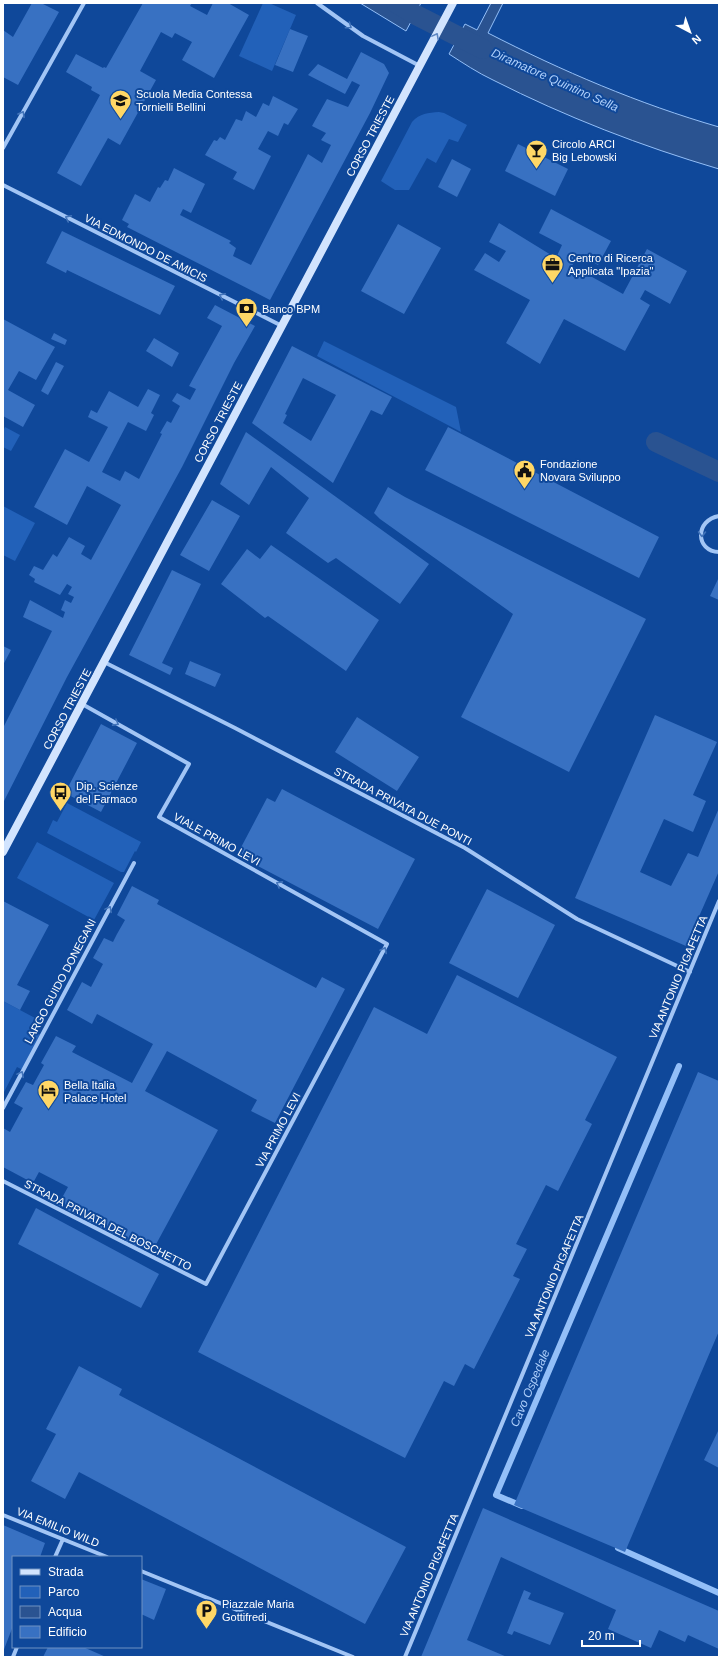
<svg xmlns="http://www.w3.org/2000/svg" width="722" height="1660" viewBox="0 0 722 1660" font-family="Helvetica,sans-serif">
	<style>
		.green { fill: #2261b9 }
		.water { fill: #2a5391; stroke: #93bff8 }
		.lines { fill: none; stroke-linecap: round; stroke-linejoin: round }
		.stream { stroke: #93bff8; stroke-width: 6 }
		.canal { stroke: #2a5391; stroke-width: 20 }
		.building { fill: #3871c2; fill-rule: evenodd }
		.minor { stroke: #a2c5f5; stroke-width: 4 }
		.secondary { stroke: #d2e4fe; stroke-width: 8 }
		.oneway { stroke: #4274ba }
		.oneway2 { stroke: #5d86c2 }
		.labels { text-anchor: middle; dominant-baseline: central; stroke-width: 4; stroke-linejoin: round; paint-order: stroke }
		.poi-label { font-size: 11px; fill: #fff; stroke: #0f489a; text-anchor: start }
		.street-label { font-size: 11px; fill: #fff; stroke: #0f489a }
		.water-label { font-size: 12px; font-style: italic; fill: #aecffb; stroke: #0f489a }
	</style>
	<rect width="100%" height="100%" fill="#0f489a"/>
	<path class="green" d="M 263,3 L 269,3 L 296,15 L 272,71 L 239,56 Z
		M 439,112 L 444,113 L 467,125 L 458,142 L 449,139 L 436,163 L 427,158 L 409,190 L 395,190 L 381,181 L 412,122 C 420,113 428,113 439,112 Z
		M 324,341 L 456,407 L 461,432 L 317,356 Z
		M 5,427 L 20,435 L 11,451 L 3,447 L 3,431 Z
		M 3,506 L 35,523 L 15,561 L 3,555 Z
		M 67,803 L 141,842 L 136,852 L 135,851 L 124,872 L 121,872 L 47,833 L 53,820 L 57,822 Z
		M 37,842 L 114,883 L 94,920 L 17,878 Z
		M 3,1001 L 35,1018 L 29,1028 L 41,1035 L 23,1070 L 17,1067 L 3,1094 Z"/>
	<path class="water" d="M 360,3 L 421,3 L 406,31 Z
		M 491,3 L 503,3 L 488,33 C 562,71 639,104 719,127 L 719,169 C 641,146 566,117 493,80 C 478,73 463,63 449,54 L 465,24 L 477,30 Z"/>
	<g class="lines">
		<path class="stream" d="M 522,1506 L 496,1495 L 679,1066
			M 618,1548 L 719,1593"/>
		<path class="canal" d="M 396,3 L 416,15 L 483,49
			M 656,442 L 719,472"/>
	</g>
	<path class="building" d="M 32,3 L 41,3 L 59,12 L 18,85 L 3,77 L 3,30 L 13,37 Z
		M 143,3 L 192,3 L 190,6 L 207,15 L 213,3 L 228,3 L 249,15 L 214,78 L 182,60 L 192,42 L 175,33 L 172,38 L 161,32 L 140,71 L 156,80 L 120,145 L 108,138 L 81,186 L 57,173 L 100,95 L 91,90 L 92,87 L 66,72 L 76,54 L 103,68 L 104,67 L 106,68 Z
		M 290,29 L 308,36 L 293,72 L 275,65 Z
		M 361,52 L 384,64 L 389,73 L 370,113 L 270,300 L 127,227 L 129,224 L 122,220 L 135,194 L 150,202 L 158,187 L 160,188 L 165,180 L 168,181 L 174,168 L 205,184 L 191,213 L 183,209 L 180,215 L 231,241 L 229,243 L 236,248 L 233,256 L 251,265 L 308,154 L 322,163 L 331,145 L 321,140 L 326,133 L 312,126 L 327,99 L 348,107 L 360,85 L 352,81 L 345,94 L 308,75 L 318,64 L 347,79 Z
		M 273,96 L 298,109 L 288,125 L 284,123 L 278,136 L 268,131 L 258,149 L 271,156 L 254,190 L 233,179 L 237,172 L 205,155 L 214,140 L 217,141 L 220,137 L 225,140 L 236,119 L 242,121 L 246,111 L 256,117 L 263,103 L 269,106 Z
		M 518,144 L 568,169 L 555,196 L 505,171 Z
		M 452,159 L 471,169 L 457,197 L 438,187 Z
		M 551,209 L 611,241 L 598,265 L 578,254 L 572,266 L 623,294 L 647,249 L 687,271 L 670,304 L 645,290 L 640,299 L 650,305 L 625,351 L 564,319 L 540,364 L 506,343 L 530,300 L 474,270 L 485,253 L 499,262 L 506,251 L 489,242 L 499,223 L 556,258 L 562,245 L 539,233 Z
		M 398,224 L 441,248 L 404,314 L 361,291 Z
		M 62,231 L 175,286 L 160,315 L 67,270 L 66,273 L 46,263 Z
		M 215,305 L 255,326 L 234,363 L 182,467 L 67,677 L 3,803 L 3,728 L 52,631 L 23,617 L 30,600 L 63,618 L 65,612 L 61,610 L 65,600 L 71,603 L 74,597 L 68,594 L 72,587 L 67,584 L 60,595 L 34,582 L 35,579 L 29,575 L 34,566 L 43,570 L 53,554 L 57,557 L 69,537 L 85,546 L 81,554 L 91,560 L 121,505 L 87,486 L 67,525 L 34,507 L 65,449 L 89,462 L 108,427 L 88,417 L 91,410 L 97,413 L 109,391 L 138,407 L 148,389 L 160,395 L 151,413 L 154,415 L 146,431 L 128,422 L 102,472 L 120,481 L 125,471 L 139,479 L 162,434 L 160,433 L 167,421 L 171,423 L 180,406 L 172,401 L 177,393 L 190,400 L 196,389 L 189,386 L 222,326 L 207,318 Z
		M 3,319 L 55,347 L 36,380 L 19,371 L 8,390 L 35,405 L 23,427 L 3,416 Z
		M 54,333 L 67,340 L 65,345 L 51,339 Z
		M 154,338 L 179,353 L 172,367 L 146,351 Z
		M 292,346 L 392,397 L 382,415 L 371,410 L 333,483 L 252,423 ZM 303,378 L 336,395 L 311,441 L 283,423 L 287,415 L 285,414 Z
		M 56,362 L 64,366 L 48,395 L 41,391 Z
		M 448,427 L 659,537 L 639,578 L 425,470 Z
		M 246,432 L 429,564 L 400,604 L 336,558 L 328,563 L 286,533 L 309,498 L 271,467 L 249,505 L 220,484 Z
		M 388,487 L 405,497 L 646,619 L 569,772 L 461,717 L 513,614 L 380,519 L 374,513 Z
		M 212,500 L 240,516 L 209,571 L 180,555 Z
		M 271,545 L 379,620 L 346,671 L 268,616 L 265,618 L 221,584 L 247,549 L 260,559 Z
		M 172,570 L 201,584 L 162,663 L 173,668 L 170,675 L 129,655 Z
		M 719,577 L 719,600 L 710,596 Z
		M 3,646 L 11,650 L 3,665 Z
		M 190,661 L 221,674 L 215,687 L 185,674 Z
		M 655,715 L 717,742 L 693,795 L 706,801 L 693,832 L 664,819 L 640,872 L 671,886 L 688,853 L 698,857 L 719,808 L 719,871 L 686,946 L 575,898 Z
		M 357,717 L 419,757 L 397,791 L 335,752 Z
		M 101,724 L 137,743 L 101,812 L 65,793 Z
		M 282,789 L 415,859 L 378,929 L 237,855 L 267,798 L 275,802 Z
		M 132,886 L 159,900 L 157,904 L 316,988 L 322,977 L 345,989 L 275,1123 L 251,1111 L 257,1100 L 167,1051 L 145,1091 L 218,1130 L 154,1248 L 143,1242 L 140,1248 L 58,1205 L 68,1187 L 39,1172 L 33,1183 L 3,1167 L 3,1128 L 10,1132 L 23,1108 L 14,1103 L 26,1082 L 33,1085 L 44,1065 L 41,1063 L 56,1036 L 76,1046 L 72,1052 L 132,1083 L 153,1044 L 97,1014 L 92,1024 L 67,1010 L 82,982 L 91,987 L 103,964 L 93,958 L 104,938 L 113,942 L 117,934 L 125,920 L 117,915 Z
		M 487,889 L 555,925 L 518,998 L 449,963 Z
		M 3,901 L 49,925 L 17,985 L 30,991 L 20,1010 L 3,1001 Z
		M 457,975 L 617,1057 L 585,1120 L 592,1124 L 558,1191 L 546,1185 L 516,1244 L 527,1249 L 513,1276 L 520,1279 L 474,1369 L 465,1364 L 454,1386 L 444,1381 L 405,1458 L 198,1352 L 374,1007 L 427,1034 Z
		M 698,1072 L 719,1081 L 719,1331 L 625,1552 L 514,1505 Z
		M 36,1208 L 159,1274 L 141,1308 L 18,1244 Z
		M 79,1366 L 122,1389 L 119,1395 L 406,1547 L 365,1624 L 79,1472 L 65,1499 L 31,1481 L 56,1434 L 46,1429 Z
		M 719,1429 L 719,1468 L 704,1460 Z
		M 483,1508 L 719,1611 L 719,1649 L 688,1635 L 685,1642 L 659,1630 L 651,1648 L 608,1629 L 616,1610 L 501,1557 L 467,1640 L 507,1657 L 421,1657 Z
		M 3,1525 L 45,1543 L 40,1557 L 13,1557 L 13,1626 L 3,1652 Z
		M 141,1579 L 166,1589 L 154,1620 L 141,1614 Z
		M 524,1590 L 531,1593 L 528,1599 L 564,1613 L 550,1645 L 514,1631 L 512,1635 L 507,1633 Z
		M 48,1647 L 83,1647 L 106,1657 L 43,1657 Z"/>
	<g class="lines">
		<path class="minor" d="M 317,3 L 363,36 L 420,66
			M 3,148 L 84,3
			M 3,185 L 282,326
			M 719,516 C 695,520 695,551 719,552
			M 104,662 L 235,728 L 465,848 L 577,919 L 690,972
			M 3,1108 L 134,863
			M 3,1181 L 206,1284 L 387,944 L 159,817 L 189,764 L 82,704
			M 3,1515 L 107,1557
			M 55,1557 L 63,1539
			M 141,1571 L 353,1657
			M 13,1657 L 17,1647
			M 405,1657 L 719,901"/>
		<path class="secondary" d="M 3,852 L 453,3"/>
	</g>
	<defs><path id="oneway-chevron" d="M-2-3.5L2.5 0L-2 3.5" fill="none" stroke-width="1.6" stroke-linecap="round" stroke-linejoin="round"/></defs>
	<g class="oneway">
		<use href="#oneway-chevron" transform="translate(349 26) rotate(35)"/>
		<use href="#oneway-chevron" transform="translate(22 114) rotate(-61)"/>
		<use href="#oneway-chevron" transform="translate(68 218) rotate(-153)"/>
		<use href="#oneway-chevron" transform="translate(222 296) rotate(-153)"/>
		<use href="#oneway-chevron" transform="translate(702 534) rotate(91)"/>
		<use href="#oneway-chevron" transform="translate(116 723) rotate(29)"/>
		<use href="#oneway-chevron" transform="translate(279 884) rotate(-151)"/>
		<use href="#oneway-chevron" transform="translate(109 909) rotate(-62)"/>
		<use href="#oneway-chevron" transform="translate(384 950) rotate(-63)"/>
		<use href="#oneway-chevron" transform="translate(21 1074) rotate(-62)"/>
	</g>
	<use class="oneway2" href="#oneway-chevron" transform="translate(436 36) rotate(-62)"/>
	<defs>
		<symbol id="school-pin" viewBox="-11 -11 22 30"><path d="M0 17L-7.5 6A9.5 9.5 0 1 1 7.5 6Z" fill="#ffd766" stroke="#0f489a"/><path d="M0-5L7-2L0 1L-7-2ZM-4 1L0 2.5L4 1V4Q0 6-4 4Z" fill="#111"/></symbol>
		<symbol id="bar-pin" viewBox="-11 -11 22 30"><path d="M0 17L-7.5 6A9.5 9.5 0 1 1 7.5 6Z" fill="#ffd766" stroke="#0f489a"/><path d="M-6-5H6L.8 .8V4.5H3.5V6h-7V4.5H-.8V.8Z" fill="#111"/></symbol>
		<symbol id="office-pin" viewBox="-11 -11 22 30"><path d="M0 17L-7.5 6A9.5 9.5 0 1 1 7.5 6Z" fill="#ffd766" stroke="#0f489a"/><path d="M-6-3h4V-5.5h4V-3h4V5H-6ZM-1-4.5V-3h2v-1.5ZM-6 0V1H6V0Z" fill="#111"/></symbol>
		<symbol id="bank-pin" viewBox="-11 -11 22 30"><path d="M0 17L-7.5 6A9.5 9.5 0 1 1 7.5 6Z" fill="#ffd766" stroke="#0f489a"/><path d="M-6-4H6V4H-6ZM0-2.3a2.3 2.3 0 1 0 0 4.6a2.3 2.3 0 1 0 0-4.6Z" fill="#111"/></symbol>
		<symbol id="civic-pin" viewBox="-11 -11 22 30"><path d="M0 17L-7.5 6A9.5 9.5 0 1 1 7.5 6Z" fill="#ffd766" stroke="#0f489a"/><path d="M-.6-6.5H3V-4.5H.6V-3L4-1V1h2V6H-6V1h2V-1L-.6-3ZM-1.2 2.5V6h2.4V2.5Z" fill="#111"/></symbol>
		<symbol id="bus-pin" viewBox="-11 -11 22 30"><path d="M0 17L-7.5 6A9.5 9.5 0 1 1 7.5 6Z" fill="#ffd766" stroke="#0f489a"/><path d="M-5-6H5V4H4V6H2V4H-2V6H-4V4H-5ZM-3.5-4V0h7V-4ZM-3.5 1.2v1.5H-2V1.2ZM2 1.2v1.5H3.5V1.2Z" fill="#111"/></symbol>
		<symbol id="hotel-pin" viewBox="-11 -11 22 30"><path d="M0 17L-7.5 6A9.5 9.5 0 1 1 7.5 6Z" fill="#ffd766" stroke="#0f489a"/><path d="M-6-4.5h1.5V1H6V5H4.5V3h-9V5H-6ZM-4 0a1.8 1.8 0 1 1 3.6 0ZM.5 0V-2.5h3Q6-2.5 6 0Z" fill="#111"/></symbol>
		<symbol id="parking-pin" viewBox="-11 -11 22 30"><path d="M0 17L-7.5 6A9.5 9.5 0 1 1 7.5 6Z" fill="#ffd766" stroke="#0f489a"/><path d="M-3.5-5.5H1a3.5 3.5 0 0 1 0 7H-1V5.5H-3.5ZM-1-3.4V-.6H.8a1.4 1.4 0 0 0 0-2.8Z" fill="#111"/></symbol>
	</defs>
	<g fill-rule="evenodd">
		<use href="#school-pin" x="108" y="88" width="25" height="34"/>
		<use href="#bar-pin" x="524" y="138" width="25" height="34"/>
		<use href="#office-pin" x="540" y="252" width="25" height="34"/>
		<use href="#bank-pin" x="234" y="296" width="25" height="34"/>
		<use href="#civic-pin" x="512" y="458" width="25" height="34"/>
		<use href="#bus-pin" x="48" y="780" width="25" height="34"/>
		<use href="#hotel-pin" x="36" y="1078" width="25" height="34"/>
		<use href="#parking-pin" x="194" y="1598" width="25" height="34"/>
	</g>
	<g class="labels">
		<g class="poi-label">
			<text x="136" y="94">Scuola Media Contessa<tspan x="136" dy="13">Tornielli Bellini</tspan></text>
			<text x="552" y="144">Circolo ARCI<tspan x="552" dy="13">Big Lebowski</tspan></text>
			<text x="568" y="258">Centro di Ricerca<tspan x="568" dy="13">Applicata "Ipazia"</tspan></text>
			<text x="262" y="309">Banco BPM</text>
			<text x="540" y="464">Fondazione<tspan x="540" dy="13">Novara Sviluppo</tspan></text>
			<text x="76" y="786">Dip. Scienze<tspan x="76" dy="13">del Farmaco</tspan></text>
			<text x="64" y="1085">Bella Italia<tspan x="64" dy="13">Palace Hotel</tspan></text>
			<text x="222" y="1604">Piazzale Maria<tspan x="222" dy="13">Gottifredi</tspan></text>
		</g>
		<g class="street-label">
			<text transform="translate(370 136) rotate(-62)">CORSO TRIESTE</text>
			<text transform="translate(146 248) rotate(27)">VIA EDMONDO DE AMICIS</text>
			<text transform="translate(218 422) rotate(-62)">CORSO TRIESTE</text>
			<text transform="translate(67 709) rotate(-62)">CORSO TRIESTE</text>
			<text transform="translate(403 806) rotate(28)">STRADA PRIVATA DUE PONTI</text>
			<text transform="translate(217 839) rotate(29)">VIALE PRIMO LEVI</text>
			<text transform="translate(678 977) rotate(-67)">VIA ANTONIO PIGAFETTA</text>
			<text transform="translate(60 981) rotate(-62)">LARGO GUIDO DONEGANI</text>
			<text transform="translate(278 1130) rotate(-62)">VIA PRIMO LEVI</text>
			<text transform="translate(108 1225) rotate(27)">STRADA PRIVATA DEL BOSCHETTO</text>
			<text transform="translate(554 1276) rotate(-67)">VIA ANTONIO PIGAFETTA</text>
			<text transform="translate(58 1527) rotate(22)">VIA EMILIO WILD</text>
			<text transform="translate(429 1575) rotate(-67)">VIA ANTONIO PIGAFETTA</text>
		</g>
		<g class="water-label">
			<text transform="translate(555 80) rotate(24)">Diramatore Quintino Sella</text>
			<text transform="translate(530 1388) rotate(-67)">Cavo Ospedale</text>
		</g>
	</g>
	<rect width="722" height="1660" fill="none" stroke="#ffffff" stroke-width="8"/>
	<rect x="12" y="1556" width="130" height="92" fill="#0f489a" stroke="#6f91c2"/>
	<rect x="20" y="1569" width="20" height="6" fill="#d2e4fe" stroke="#6f91c2"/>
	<text x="48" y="1576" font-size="12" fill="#ffffff">Strada</text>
	<rect x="20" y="1586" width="20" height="12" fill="#2261b9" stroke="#6f91c2"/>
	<text x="48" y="1596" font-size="12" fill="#ffffff">Parco</text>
	<rect x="20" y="1606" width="20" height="12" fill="#2a5391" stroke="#6f91c2"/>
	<text x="48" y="1616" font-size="12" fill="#ffffff">Acqua</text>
	<rect x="20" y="1626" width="20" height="12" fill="#3871c2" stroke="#6f91c2"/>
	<text x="48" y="1636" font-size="12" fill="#ffffff">Edificio</text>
	<g transform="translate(690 32) rotate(139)" stroke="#0f489a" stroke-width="3" paint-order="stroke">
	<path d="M0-3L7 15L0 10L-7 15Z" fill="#ffffff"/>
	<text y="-6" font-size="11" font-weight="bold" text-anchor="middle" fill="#ffffff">N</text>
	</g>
	<path d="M582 1640v6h58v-6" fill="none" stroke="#ffffff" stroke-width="2"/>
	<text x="588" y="1640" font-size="12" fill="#ffffff" stroke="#0f489a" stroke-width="3" paint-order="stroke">20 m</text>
</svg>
